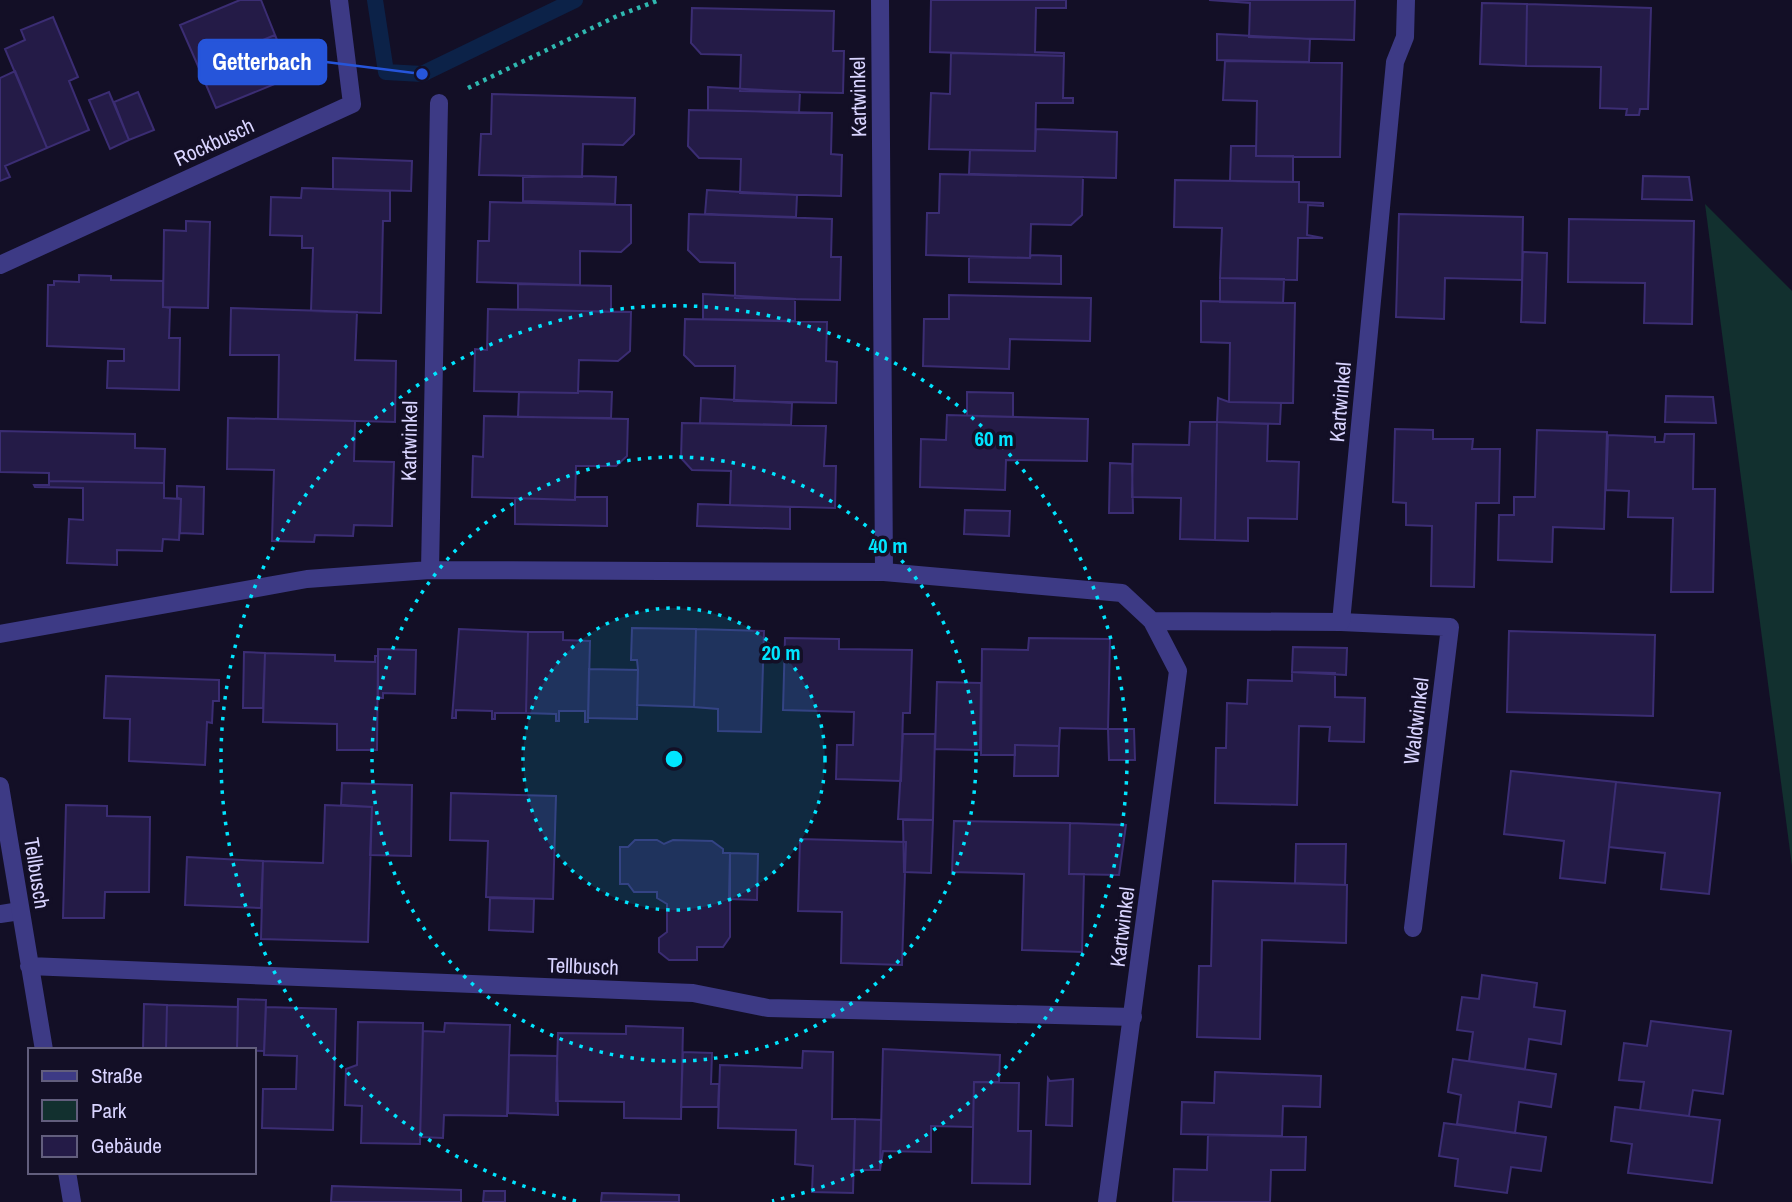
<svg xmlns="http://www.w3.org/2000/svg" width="1792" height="1202" viewBox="0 0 1792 1202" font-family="'Archivo Narrow',sans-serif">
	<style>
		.green { fill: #12302f }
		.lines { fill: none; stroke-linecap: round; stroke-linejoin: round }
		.stream { stroke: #0c2248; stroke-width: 16 }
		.building { fill: #241b47; stroke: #3b2d73; stroke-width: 2 }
		.path { stroke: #2fb8b0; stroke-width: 4.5; stroke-dasharray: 3.5 5; stroke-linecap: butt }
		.service { stroke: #3d3a85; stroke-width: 18 }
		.minor { stroke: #3d3a85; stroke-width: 18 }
		.ring { fill: none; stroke: #00e5ff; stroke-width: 3.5; stroke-dasharray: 3.5 7 }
		.labels { text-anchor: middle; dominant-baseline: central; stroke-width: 7; stroke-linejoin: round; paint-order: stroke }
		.street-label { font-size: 21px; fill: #d9d4ff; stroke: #130f26 }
		.centre { fill: #00e5ff; stroke: #130f26; stroke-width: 3.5 }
		.ring-label { font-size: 21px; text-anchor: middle; font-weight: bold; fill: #00e5ff; stroke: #130f26; stroke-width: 7; stroke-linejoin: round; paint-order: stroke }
		.leader { fill: none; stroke: #2655da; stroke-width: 2.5 }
		.callout-dot { fill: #2655da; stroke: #130f26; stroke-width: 2.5 }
		.callout { fill: #2655da; stroke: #2655da; stroke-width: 2.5 }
		.callout-label { font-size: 23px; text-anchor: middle; font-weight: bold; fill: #fff }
	</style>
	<rect width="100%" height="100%" fill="#130f26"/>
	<path class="green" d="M 1705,204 L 1792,291 L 1792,866 Z"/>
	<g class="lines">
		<path class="stream" d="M 375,0 L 386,72 L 422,74 L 575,0"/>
	</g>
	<path class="building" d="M 261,0 L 275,35 L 198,66 L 180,25 L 240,0 Z
		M 931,0 L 1066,0 L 1066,8 L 1036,8 L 1035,52 L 1064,53 L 1064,56 L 930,52 Z
		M 1209,0 L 1355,0 L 1354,40 L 1249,37 L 1250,3 Z
		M 1482,3 L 1527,4 L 1526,66 L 1480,64 Z
		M 1527,4 L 1651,8 L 1648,109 L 1640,109 L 1639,115 L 1626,115 L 1627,109 L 1600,108 L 1601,67 L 1526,66 Z
		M 692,8 L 834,11 L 833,51 L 844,51 L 843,93 L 740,91 L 741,55 L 701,54 L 691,43 Z
		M 53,17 L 78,77 L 69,81 L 89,130 L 47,148 L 5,49 L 25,40 L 21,30 Z
		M 1217,34 L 1310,39 L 1309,62 L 1217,60 Z
		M 275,35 L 292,77 L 216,108 L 198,66 Z
		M 951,53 L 1064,56 L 1063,98 L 1073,98 L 1073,103 L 1036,103 L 1035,151 L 929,149 L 931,93 L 950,94 Z
		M 1225,61 L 1342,63 L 1340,157 L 1256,156 L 1257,101 L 1223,100 Z
		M 15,71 L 47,148 L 5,166 L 10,177 L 0,181 L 0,78 Z
		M 708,87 L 800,92 L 799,113 L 708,110 Z
		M 109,92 L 129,140 L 110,149 L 89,100 Z
		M 138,92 L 154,130 L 129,140 L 114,102 Z
		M 492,94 L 635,98 L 634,134 L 623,145 L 583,144 L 582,177 L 479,175 L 481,134 L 491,134 Z
		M 689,110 L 832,113 L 831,154 L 842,155 L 841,196 L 740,193 L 741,159 L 699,158 L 688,146 Z
		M 1036,129 L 1117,132 L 1116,178 L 969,174 L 970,150 L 1035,151 Z
		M 1231,146 L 1256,146 L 1256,156 L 1293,156 L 1293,182 L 1230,181 Z
		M 333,158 L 412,161 L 411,191 L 333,189 Z
		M 940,174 L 1083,177 L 1082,215 L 1071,225 L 1031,224 L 1030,258 L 926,255 L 927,213 L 939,213 Z
		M 583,176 L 616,177 L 615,204 L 523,201 L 523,177 Z
		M 1643,176 L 1689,177 L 1692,200 L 1642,199 Z
		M 1175,180 L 1299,182 L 1299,202 L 1323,203 L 1323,206 L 1308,205 L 1307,235 L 1323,238 L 1298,238 L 1297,280 L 1220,278 L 1222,228 L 1174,227 Z
		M 302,188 L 390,191 L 390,221 L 383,221 L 381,313 L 311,311 L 313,248 L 302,248 L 302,236 L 270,235 L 271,197 L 301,198 Z
		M 707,190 L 797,195 L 796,217 L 705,214 Z
		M 490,202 L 631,205 L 631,243 L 621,252 L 580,251 L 580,285 L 477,282 L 478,241 L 489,241 Z
		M 689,214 L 832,219 L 831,257 L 841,257 L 840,300 L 735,298 L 735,263 L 700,262 L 688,250 Z
		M 1399,214 L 1523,217 L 1522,280 L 1445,278 L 1444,319 L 1396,317 Z
		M 1569,219 L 1694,221 L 1692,324 L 1644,323 L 1645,283 L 1568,282 Z
		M 186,221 L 210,222 L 208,308 L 163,307 L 164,230 L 186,231 Z
		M 1523,252 L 1547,253 L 1545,323 L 1521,322 Z
		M 1031,255 L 1061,256 L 1061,284 L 969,282 L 969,257 L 1030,258 Z
		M 79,275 L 111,276 L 111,280 L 163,281 L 163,307 L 170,308 L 169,338 L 180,338 L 179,390 L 107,388 L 108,361 L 124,361 L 124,349 L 47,346 L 48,285 L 54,285 L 54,281 L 79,282 Z
		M 1220,278 L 1284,279 L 1283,303 L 1220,302 Z
		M 518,284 L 611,286 L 611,312 L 518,309 Z
		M 703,294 L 795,299 L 795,321 L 703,319 Z
		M 949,295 L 1091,298 L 1090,341 L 1010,339 L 1009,369 L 923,366 L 924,319 L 949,319 Z
		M 1201,301 L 1295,303 L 1293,403 L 1229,402 L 1230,343 L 1201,342 Z
		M 231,308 L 357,312 L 355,360 L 396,361 L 395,422 L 278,419 L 279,355 L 230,355 Z
		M 488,309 L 631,312 L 630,351 L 618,361 L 579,360 L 578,393 L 474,391 L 475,349 L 487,350 Z
		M 685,319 L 827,322 L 826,361 L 837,362 L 836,403 L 734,401 L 735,366 L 695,366 L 684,355 Z
		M 578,391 L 612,392 L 611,418 L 518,417 L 519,392 L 578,393 Z
		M 967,392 L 1013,393 L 1013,417 L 967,416 Z
		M 1666,396 L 1713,397 L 1716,423 L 1665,422 Z
		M 701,398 L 792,403 L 791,425 L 700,423 Z
		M 1218,398 L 1229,402 L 1281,403 L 1280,424 L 1217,422 Z
		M 947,415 L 1088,419 L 1087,461 L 1006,460 L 1005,490 L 920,487 L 921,439 L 946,440 Z
		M 484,416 L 628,419 L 627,456 L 616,466 L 576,466 L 575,500 L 472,497 L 473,456 L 483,457 Z
		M 228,418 L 355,421 L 354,461 L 394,462 L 392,526 L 354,525 L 353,536 L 315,535 L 314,542 L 272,541 L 274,470 L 227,469 Z
		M 1190,422 L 1217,422 L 1215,540 L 1180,539 L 1181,498 L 1132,497 L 1133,444 L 1189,445 Z
		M 1217,422 L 1268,424 L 1267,461 L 1299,462 L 1297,519 L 1248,518 L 1248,541 L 1215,540 Z
		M 682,423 L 826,426 L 824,466 L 836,466 L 835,508 L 730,505 L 731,471 L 692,470 L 681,458 Z
		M 1395,429 L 1433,430 L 1433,439 L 1473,439 L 1472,449 L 1500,449 L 1499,503 L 1476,503 L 1474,587 L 1431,586 L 1432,526 L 1406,525 L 1406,503 L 1393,502 Z
		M 1537,430 L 1607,432 L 1604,529 L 1553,527 L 1552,562 L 1498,560 L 1499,515 L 1514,515 L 1514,497 L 1535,497 Z
		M 0,431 L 135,434 L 135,448 L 165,449 L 164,483 L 49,481 L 49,473 L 0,472 Z
		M 1665,434 L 1694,434 L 1693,489 L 1715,489 L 1713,592 L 1671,592 L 1673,518 L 1628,517 L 1629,491 L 1606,490 L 1608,435 L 1655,437 L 1655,442 L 1664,442 Z
		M 1110,463 L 1132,464 L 1133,513 L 1109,513 Z
		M 49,481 L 164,483 L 164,498 L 181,499 L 179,540 L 163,539 L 162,551 L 117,550 L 117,565 L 67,563 L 69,519 L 83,520 L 83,488 L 35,487 L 34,485 L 49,485 Z
		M 177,486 L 204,487 L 203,534 L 180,533 L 181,499 L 177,498 Z
		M 575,497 L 607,497 L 607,526 L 515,524 L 515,498 L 575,500 Z
		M 698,504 L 790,507 L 790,529 L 697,526 Z
		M 965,510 L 1010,511 L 1009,536 L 964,534 Z
		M 632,628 L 696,629 L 694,707 L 637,705 L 638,670 L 637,660 L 631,660 Z
		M 459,629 L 528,632 L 526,713 L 495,713 L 495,719 L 492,719 L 492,711 L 456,710 L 456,718 L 452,718 Z
		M 696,629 L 764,631 L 761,732 L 718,731 L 718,709 L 694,707 Z
		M 1509,631 L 1655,635 L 1653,716 L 1507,712 Z
		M 528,632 L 563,632 L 563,640 L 590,641 L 588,722 L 585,722 L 585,711 L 559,711 L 559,721 L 556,721 L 556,714 L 526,713 Z
		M 785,638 L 839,639 L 839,649 L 912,650 L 910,713 L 903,713 L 901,781 L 836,779 L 837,745 L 853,745 L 854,712 L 783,710 Z
		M 1029,638 L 1110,639 L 1108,729 L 1060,728 L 1059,746 L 1015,745 L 1015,755 L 981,755 L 982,649 L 1028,650 Z
		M 1293,647 L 1347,648 L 1346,675 L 1292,672 Z
		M 378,649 L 416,650 L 415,694 L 383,693 L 383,698 L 378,698 Z
		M 244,652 L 265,653 L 263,708 L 243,708 Z
		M 265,653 L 335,655 L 335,661 L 375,662 L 375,656 L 378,656 L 377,750 L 337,750 L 337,724 L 263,722 Z
		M 589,669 L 638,670 L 637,719 L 588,718 Z
		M 1292,672 L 1335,673 L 1335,697 L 1365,698 L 1364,742 L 1329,741 L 1330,727 L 1299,726 L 1297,805 L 1215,803 L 1216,748 L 1226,748 L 1227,703 L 1247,704 L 1248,680 L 1292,681 Z
		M 106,676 L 219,680 L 219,701 L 213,701 L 212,723 L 207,722 L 205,765 L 129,761 L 130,719 L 104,718 Z
		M 937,682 L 981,683 L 980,750 L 935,749 Z
		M 1108,729 L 1134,729 L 1135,760 L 1109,760 Z
		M 903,734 L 935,734 L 933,820 L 898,819 Z
		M 1015,745 L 1059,746 L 1058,776 L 1014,776 Z
		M 1511,771 L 1616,782 L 1605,883 L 1560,878 L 1564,841 L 1504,834 Z
		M 1616,782 L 1720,793 L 1709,894 L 1661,889 L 1665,853 L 1609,847 Z
		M 342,783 L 412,785 L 411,856 L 370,855 L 372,807 L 341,805 Z
		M 451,793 L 556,796 L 553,899 L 486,897 L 488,841 L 450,840 Z
		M 66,805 L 107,806 L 107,816 L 150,817 L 149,892 L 105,892 L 104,918 L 63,918 Z
		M 325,805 L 372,807 L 368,942 L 261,939 L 263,861 L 323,863 Z
		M 903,820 L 933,820 L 931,873 L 904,872 Z
		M 954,821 L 1070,823 L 1069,874 L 1084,874 L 1082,952 L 1022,950 L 1024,874 L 952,872 Z
		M 1070,823 L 1126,825 L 1119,875 L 1069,874 Z
		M 800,839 L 906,842 L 902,965 L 841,963 L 842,912 L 798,911 Z
		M 635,840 L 657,840 L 664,844 L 673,840 L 712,841 L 723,849 L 723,853 L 730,853 L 730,937 L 723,947 L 697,947 L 697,960 L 669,960 L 659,952 L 659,938 L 667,932 L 667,904 L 657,898 L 657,892 L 634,892 L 628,884 L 620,884 L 620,847 L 628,847 Z
		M 1296,844 L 1346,844 L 1345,885 L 1295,883 Z
		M 730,853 L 758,854 L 757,900 L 729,899 Z
		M 187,857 L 263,861 L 261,908 L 185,905 Z
		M 1213,881 L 1347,885 L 1346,943 L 1262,940 L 1260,1039 L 1197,1037 L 1199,966 L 1211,966 Z
		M 490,898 L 534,899 L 533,932 L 489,930 Z
		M 1482,975 L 1537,983 L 1534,1007 L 1565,1011 L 1561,1044 L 1529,1039 L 1525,1069 L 1469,1061 L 1473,1032 L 1457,1030 L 1462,997 L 1479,999 Z
		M 238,999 L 266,1000 L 264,1051 L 237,1050 Z
		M 144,1004 L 167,1005 L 166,1050 L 143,1050 Z
		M 167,1005 L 238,1007 L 237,1050 L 166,1050 Z
		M 266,1007 L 336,1009 L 333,1130 L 262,1128 L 263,1089 L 296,1089 L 297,1056 L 264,1055 Z
		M 1651,1021 L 1731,1031 L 1723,1094 L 1693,1090 L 1689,1116 L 1640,1110 L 1644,1082 L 1619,1080 L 1624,1043 L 1647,1046 Z
		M 358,1022 L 423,1023 L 420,1144 L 361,1143 L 362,1106 L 345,1105 L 346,1069 L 357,1065 Z
		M 445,1023 L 510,1025 L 507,1116 L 444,1115 L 443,1138 L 420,1137 L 423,1031 L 444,1032 Z
		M 626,1026 L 683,1028 L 681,1119 L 624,1118 L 624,1102 L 556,1101 L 558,1033 L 626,1034 Z
		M 883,1049 L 1000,1055 L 999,1082 L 974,1082 L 973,1127 L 931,1126 L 931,1152 L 883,1151 L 880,1170 Z
		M 803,1051 L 833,1052 L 832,1119 L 855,1119 L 853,1193 L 812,1192 L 813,1166 L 795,1164 L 796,1130 L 718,1128 L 720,1065 L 802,1068 Z
		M 683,1052 L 712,1053 L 711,1084 L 719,1084 L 718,1107 L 681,1107 Z
		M 509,1055 L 557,1056 L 558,1115 L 508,1113 Z
		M 1453,1059 L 1556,1074 L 1551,1107 L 1519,1102 L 1515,1133 L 1457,1124 L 1461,1095 L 1448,1092 Z
		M 1215,1072 L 1321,1076 L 1320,1107 L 1283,1106 L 1282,1136 L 1181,1134 L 1182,1102 L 1214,1103 Z
		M 1048,1078 L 1050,1081 L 1073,1079 L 1072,1126 L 1046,1125 Z
		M 974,1082 L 1019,1083 L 1018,1131 L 1031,1131 L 1030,1184 L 972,1183 Z
		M 1615,1107 L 1720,1120 L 1712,1183 L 1628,1173 L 1632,1144 L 1611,1141 Z
		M 855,1119 L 881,1120 L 880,1170 L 854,1170 Z
		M 1444,1123 L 1546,1137 L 1541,1171 L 1511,1167 L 1507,1193 L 1455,1186 L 1458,1159 L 1439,1156 Z
		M 1208,1135 L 1306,1137 L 1305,1170 L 1271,1170 L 1270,1202 L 1173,1202 L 1174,1169 L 1207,1170 Z
		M 332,1186 L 461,1190 L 461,1202 L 331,1202 Z
		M 484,1191 L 505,1191 L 505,1202 L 483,1202 Z
		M 602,1193 L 679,1195 L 679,1202 L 601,1202 Z"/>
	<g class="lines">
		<path class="path" d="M 468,88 L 617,16 L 659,0"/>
		<path class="service" d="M 1341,622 L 1450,627 L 1413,928
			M 0,914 L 20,911"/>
		<path class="minor" d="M 880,0 L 884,572
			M 0,265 L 352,104 L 339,0
			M 430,570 L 439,103
			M 1152,621 L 1341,622 L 1395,62 L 1405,37 L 1406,0
			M 0,634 L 307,579 L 430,570 L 884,572 L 1122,593 L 1152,621 L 1178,671 L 1107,1202
			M 0,786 L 44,1050
			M 29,966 L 693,993 L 768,1008 L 1133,1017
			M 67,1172 L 72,1202"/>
	</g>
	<circle cx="674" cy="759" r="151" fill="#00e5ff" fill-opacity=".12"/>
	<g class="ring">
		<circle cx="674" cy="759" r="151"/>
		<circle cx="674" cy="759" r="302"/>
		<path d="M576 1201A453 453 0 1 1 772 1201"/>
	</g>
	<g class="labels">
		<g class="street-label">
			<text transform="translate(858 97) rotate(-91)">Kartwinkel</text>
			<text transform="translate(214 142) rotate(-25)">Rockbusch</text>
			<text transform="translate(1340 402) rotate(-85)">Kartwinkel</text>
			<text transform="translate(409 441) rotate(-89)">Kartwinkel</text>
			<text transform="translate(1416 721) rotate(-83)">Waldwinkel</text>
			<text transform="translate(37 873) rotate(81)">Tellbusch</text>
			<text transform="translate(1122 927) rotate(-83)">Kartwinkel</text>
			<text transform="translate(583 966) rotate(2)">Tellbusch</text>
		</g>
	</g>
	<circle cx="674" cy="759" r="10" class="centre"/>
	<g class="ring-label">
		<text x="994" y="446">60 m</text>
		<text x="888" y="553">40 m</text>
		<text x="781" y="660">20 m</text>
	</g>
	<path class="leader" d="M422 74L326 62"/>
	<circle class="callout-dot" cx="422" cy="74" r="7"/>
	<rect class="callout" x="199" y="40" width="127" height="44" rx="7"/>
	<g class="callout-label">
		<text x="262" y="70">Getterbach</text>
	</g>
	<rect x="28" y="1048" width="228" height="126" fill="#130f26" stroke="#625e7d" stroke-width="2"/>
	<rect x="42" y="1071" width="35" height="10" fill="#3d3a85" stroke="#625e7d" stroke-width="2"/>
	<text x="91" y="1083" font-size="21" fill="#d9d4ff">Straße</text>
	<rect x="42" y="1100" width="35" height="21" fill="#12302f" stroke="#625e7d" stroke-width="2"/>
	<text x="91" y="1118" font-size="21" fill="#d9d4ff">Park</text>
	<rect x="42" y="1136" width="35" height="21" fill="#241b47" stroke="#625e7d" stroke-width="2"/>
	<text x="91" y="1153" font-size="21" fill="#d9d4ff">Gebäude</text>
</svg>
